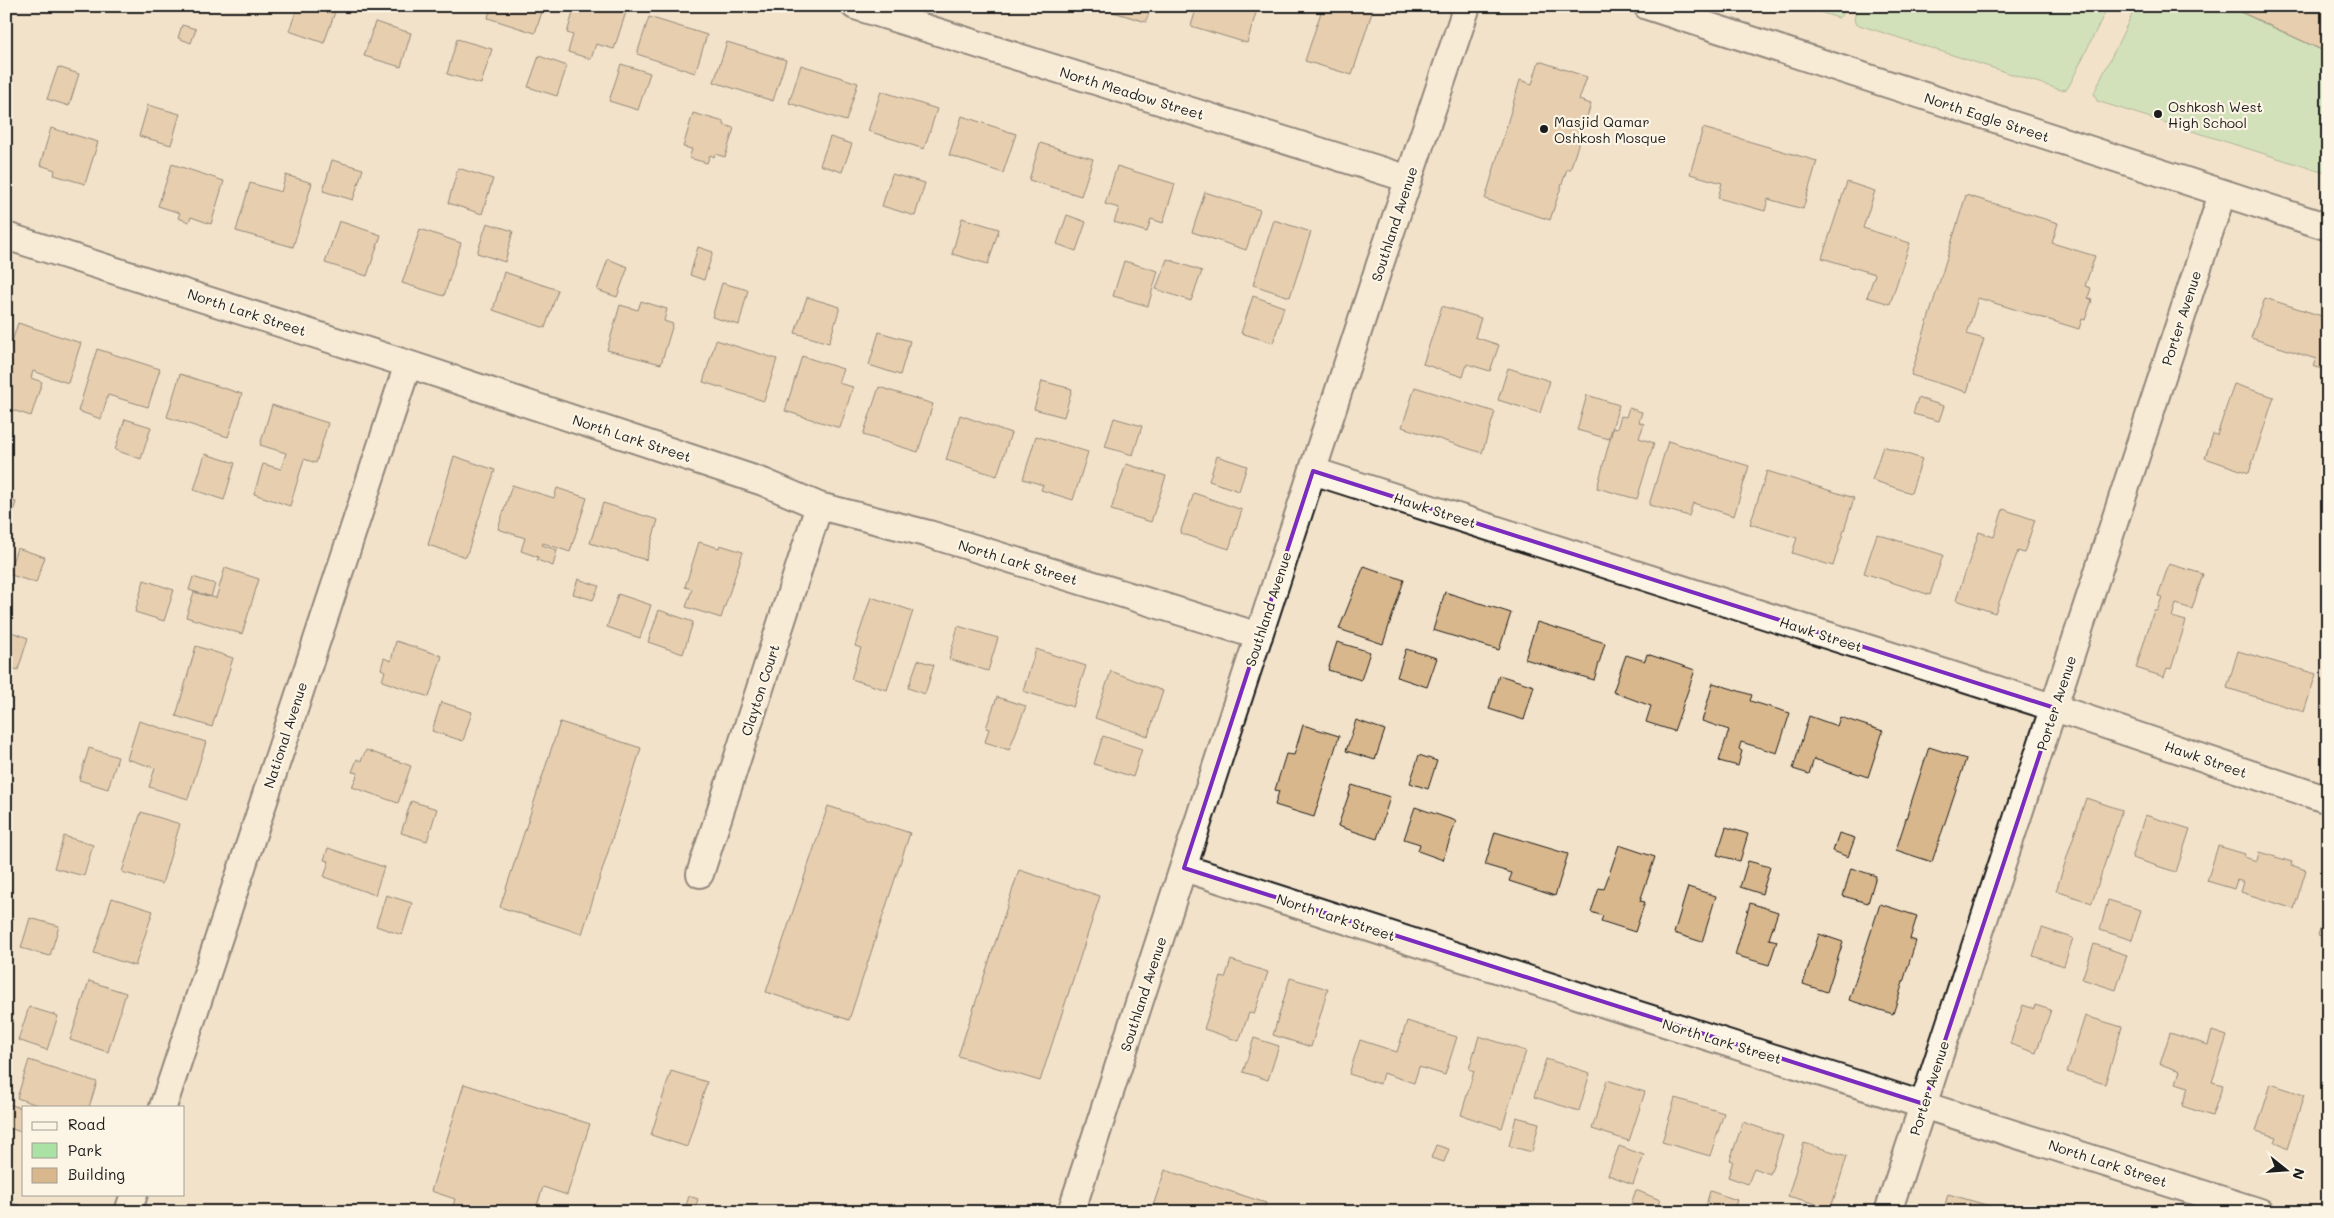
<svg xmlns="http://www.w3.org/2000/svg" width="2334" height="1218" viewBox="0 0 2334 1218" font-family="Mali,sans-serif">
	<style>
		.green { fill: #aae1a4; stroke: #637e60 }
		.building { fill: #d9b78c; stroke: #1c1c1c }
		.lines { fill: none; stroke-linecap: round; stroke-linejoin: round }
		.minor-casing { stroke: #1c1c1c; stroke-width: 30 }
		.minor { stroke: #fcf5e5; stroke-width: 26 }
		.marked { fill: none; stroke: #7b2cbf; stroke-width: 4; stroke-linejoin: round }
		.poi-dot { fill: #1c1c1c; stroke: #fcf5e5; stroke-width: 2 }
		.labels { text-anchor: middle; dominant-baseline: central; stroke-width: 4.5; stroke-linejoin: round; paint-order: stroke }
		.street-label { font-size: 14px; fill: #1c1c1c; stroke: #fcf5e5 }
		.poi-label { font-size: 14px; fill: #1c1c1c; stroke: #fcf5e5; text-anchor: start }
	</style>
	<rect width="100%" height="100%" fill="#f2e2ca"/>
	<filter id="ink" filterUnits="userSpaceOnUse"><feTurbulence type="fractalNoise" baseFrequency=".02" numOctaves="2"/><feDisplacementMap in="SourceGraphic" scale="10" xChannelSelector="R" yChannelSelector="G"/><feConvolveMatrix kernelMatrix="1 2 1 2 8 2 1 2 1" color-interpolation-filters="sRGB"/></filter>
	<g filter="url(#ink)">
		<path class="green" d="M 1801,6 L 1846,6 L 1843,14 L 1838,18 Z
			M 1857,6 L 2108,6 L 2070,84 L 2067,89 L 2061,90 L 1856,24 L 1854,20 Z
			M 2136,6 L 2228,6 L 2328,53 L 2328,174 L 2097,101 L 2094,93 Z"/>
		<path class="building" d="M 298,6 L 318,6 L 335,12 L 324,43 L 289,31 Z
			M 491,6 L 544,6 L 535,33 L 488,18 Z
			M 575,6 L 619,6 L 627,9 L 614,49 L 596,44 L 591,59 L 568,52 L 573,35 L 567,33 Z
			M 1094,6 L 1151,6 L 1146,22 Z
			M 1197,6 L 1258,6 L 1247,43 L 1191,26 Z
			M 1323,6 L 1374,6 L 1352,75 L 1305,61 Z
			M 2228,6 L 2328,6 L 2328,53 Z
			M 649,17 L 707,35 L 695,73 L 637,54 Z
			M 375,22 L 411,33 L 401,67 L 364,56 Z
			M 182,25 L 196,29 L 191,43 L 178,38 Z
			M 457,39 L 492,49 L 481,84 L 447,74 Z
			M 727,42 L 786,60 L 773,101 L 714,82 Z
			M 539,56 L 567,66 L 557,96 L 528,87 Z
			M 1539,61 L 1587,77 L 1579,100 L 1591,104 L 1570,170 L 1567,169 L 1550,220 L 1485,199 L 1520,80 L 1532,84 Z
			M 621,64 L 650,73 L 638,110 L 609,101 Z
			M 801,65 L 858,83 L 846,121 L 789,103 Z
			M 58,67 L 79,74 L 69,106 L 47,99 Z
			M 881,91 L 937,109 L 924,149 L 868,131 Z
			M 148,105 L 180,114 L 171,145 L 139,136 Z
			M 693,113 L 724,122 L 724,125 L 734,128 L 725,157 L 715,154 L 714,157 L 710,155 L 707,163 L 689,158 L 692,149 L 683,147 Z
			M 962,116 L 1016,134 L 1003,173 L 949,155 Z
			M 51,128 L 98,142 L 85,184 L 54,175 L 55,170 L 40,165 Z
			M 1703,128 L 1817,161 L 1803,209 L 1768,199 L 1765,211 L 1718,198 L 1722,183 L 1690,174 Z
			M 830,137 L 852,144 L 842,172 L 820,165 Z
			M 1040,143 L 1093,159 L 1081,196 L 1029,180 Z
			M 332,160 L 363,169 L 353,200 L 323,191 Z
			M 172,164 L 224,181 L 211,224 L 191,217 L 189,222 L 178,218 L 180,213 L 158,206 Z
			M 1117,166 L 1175,184 L 1163,223 L 1151,219 L 1147,232 L 1114,222 L 1119,208 L 1105,204 Z
			M 458,168 L 493,179 L 482,214 L 448,203 Z
			M 892,174 L 925,183 L 915,216 L 882,206 Z
			M 286,175 L 312,183 L 293,247 L 236,231 L 250,183 L 281,192 Z
			M 1847,182 L 1875,191 L 1863,228 L 1910,243 L 1890,304 L 1867,297 L 1875,274 L 1822,258 Z
			M 1205,192 L 1260,210 L 1246,250 L 1192,232 Z
			M 1966,195 L 2058,223 L 2052,243 L 2095,256 L 2085,286 L 2091,288 L 2088,298 L 2092,300 L 2085,320 L 2082,319 L 2079,329 L 1978,298 L 1967,334 L 1984,339 L 1967,392 L 1911,375 Z
			M 1067,215 L 1086,222 L 1076,251 L 1057,244 Z
			M 962,218 L 999,229 L 988,264 L 952,254 Z
			M 1274,220 L 1311,232 L 1290,297 L 1253,285 Z
			M 339,221 L 381,235 L 367,276 L 325,263 Z
			M 487,223 L 513,231 L 505,262 L 477,253 Z
			M 420,229 L 461,243 L 444,296 L 402,283 Z
			M 698,247 L 713,252 L 704,280 L 690,275 Z
			M 608,259 L 628,267 L 617,297 L 597,290 Z
			M 1167,259 L 1202,271 L 1191,301 L 1156,289 Z
			M 1124,261 L 1158,271 L 1148,306 L 1113,296 Z
			M 504,272 L 558,290 L 545,328 L 493,310 Z
			M 722,283 L 748,290 L 739,325 L 712,317 Z
			M 1253,296 L 1284,307 L 1273,343 L 1241,333 Z
			M 807,297 L 840,307 L 829,343 L 795,333 Z
			M 2265,298 L 2328,318 L 2328,371 L 2313,366 L 2316,359 L 2251,338 Z
			M 641,301 L 667,309 L 664,321 L 673,324 L 661,364 L 607,350 L 620,305 L 638,310 Z
			M 1442,306 L 1481,318 L 1475,337 L 1499,345 L 1490,371 L 1467,364 L 1463,377 L 1423,364 Z
			M 18,323 L 81,343 L 68,383 L 33,371 L 31,378 L 42,382 L 31,416 L 6,408 L 6,372 L 9,363 L 6,360 Z
			M 879,332 L 910,341 L 900,375 L 869,365 Z
			M 716,340 L 777,359 L 764,401 L 703,382 Z
			M 97,349 L 160,369 L 148,407 L 108,395 L 101,419 L 78,411 Z
			M 802,356 L 843,369 L 838,383 L 853,387 L 840,428 L 785,411 Z
			M 1508,368 L 1550,381 L 1540,413 L 1498,400 Z
			M 180,374 L 242,394 L 228,437 L 167,417 Z
			M 1042,381 L 1072,389 L 1064,417 L 1034,409 Z
			M 2234,384 L 2274,397 L 2249,473 L 2205,458 L 2213,434 L 2217,435 Z
			M 879,387 L 933,404 L 918,452 L 863,435 Z
			M 1415,387 L 1495,412 L 1482,453 L 1402,427 Z
			M 1587,395 L 1619,405 L 1609,439 L 1577,430 Z
			M 1918,398 L 1944,406 L 1939,421 L 1913,414 Z
			M 272,405 L 328,423 L 316,463 L 304,459 L 290,506 L 254,494 L 263,464 L 281,469 L 286,453 L 260,445 Z
			M 1629,408 L 1642,412 L 1639,422 L 1644,424 L 1639,438 L 1654,443 L 1637,499 L 1597,488 L 1613,428 L 1617,429 L 1621,416 L 1626,417 Z
			M 960,415 L 1011,433 L 997,476 L 946,460 Z
			M 1114,418 L 1142,426 L 1133,455 L 1105,447 Z
			M 125,419 L 151,427 L 141,459 L 115,450 Z
			M 1036,436 L 1088,452 L 1073,500 L 1041,490 L 1043,485 L 1023,479 Z
			M 1668,441 L 1749,466 L 1734,516 L 1693,503 L 1689,516 L 1649,505 Z
			M 1883,446 L 1922,459 L 1911,493 L 1872,480 Z
			M 205,454 L 235,463 L 224,500 L 194,490 Z
			M 454,456 L 495,470 L 466,557 L 428,545 Z
			M 1217,456 L 1247,466 L 1239,491 L 1209,481 Z
			M 1126,464 L 1166,476 L 1151,522 L 1111,510 Z
			M 1767,471 L 1854,498 L 1833,566 L 1792,553 L 1797,538 L 1750,524 Z
			M 512,485 L 554,498 L 557,488 L 587,498 L 570,552 L 543,543 L 542,545 L 557,550 L 553,566 L 537,560 L 538,557 L 521,551 L 525,538 L 498,529 Z
			M 1194,493 L 1242,510 L 1229,549 L 1180,533 Z
			M 6,499 L 16,502 L 6,535 Z
			M 603,503 L 658,520 L 646,560 L 590,543 Z
			M 2003,509 L 2035,520 L 2024,553 L 2018,551 L 1995,613 L 1956,600 L 1979,532 L 1994,537 Z
			M 1877,534 L 1943,555 L 1930,595 L 1864,573 Z
			M 699,542 L 719,548 L 720,545 L 743,552 L 721,618 L 686,607 L 692,589 L 685,587 Z
			M 17,548 L 45,557 L 36,583 L 8,574 Z
			M 2169,564 L 2203,574 L 2192,609 L 2176,604 L 2172,617 L 2186,621 L 2171,669 L 2167,668 L 2164,677 L 2136,668 L 2154,610 L 2157,611 L 2162,597 L 2158,596 Z
			M 1364,566 L 1404,580 L 1383,644 L 1339,629 Z
			M 225,568 L 259,579 L 242,634 L 186,617 L 194,592 L 216,598 Z
			M 193,577 L 215,584 L 211,597 L 189,590 Z
			M 578,579 L 599,586 L 593,600 L 573,594 Z
			M 144,580 L 174,590 L 164,621 L 135,612 Z
			M 1445,592 L 1511,613 L 1499,650 L 1433,630 Z
			M 618,594 L 651,605 L 640,638 L 607,627 Z
			M 871,597 L 913,611 L 887,690 L 851,679 L 861,648 L 855,646 Z
			M 659,610 L 693,622 L 683,654 L 648,642 Z
			M 1537,622 L 1605,643 L 1594,680 L 1525,659 Z
			M 958,626 L 998,638 L 988,671 L 949,659 Z
			M 6,630 L 28,638 L 18,670 L 6,666 Z
			M 396,641 L 442,656 L 429,697 L 382,681 L 385,671 L 381,669 L 384,658 L 391,661 Z
			M 1337,642 L 1370,652 L 1361,680 L 1328,670 Z
			M 196,646 L 233,658 L 212,727 L 176,716 Z
			M 1036,649 L 1086,666 L 1073,707 L 1023,691 Z
			M 1406,649 L 1437,658 L 1427,687 L 1397,677 Z
			M 2238,651 L 2316,674 L 2304,712 L 2227,688 Z
			M 1647,654 L 1695,670 L 1674,731 L 1646,722 L 1651,706 L 1613,692 L 1626,655 L 1645,661 Z
			M 918,660 L 934,665 L 925,694 L 908,688 Z
			M 1111,671 L 1163,691 L 1148,736 L 1095,718 Z
			M 1499,675 L 1534,686 L 1524,720 L 1489,709 Z
			M 1713,683 L 1752,695 L 1750,701 L 1790,713 L 1777,753 L 1741,742 L 1739,749 L 1742,751 L 1738,766 L 1719,761 L 1729,730 L 1702,721 Z
			M 997,697 L 1026,706 L 1009,750 L 985,742 L 989,729 L 986,728 Z
			M 441,702 L 472,712 L 463,741 L 432,731 Z
			M 1809,716 L 1837,726 L 1840,717 L 1883,731 L 1868,777 L 1814,759 L 1809,774 L 1793,769 Z
			M 1356,720 L 1385,730 L 1375,760 L 1346,751 Z
			M 139,721 L 206,742 L 188,799 L 149,787 L 155,768 L 127,759 Z
			M 560,722 L 641,748 L 582,934 L 500,907 Z
			M 1303,725 L 1339,736 L 1314,817 L 1275,805 L 1279,791 L 1275,790 L 1286,754 L 1294,755 Z
			M 1103,736 L 1142,749 L 1133,777 L 1094,764 Z
			M 1929,747 L 1966,759 L 1932,862 L 1896,850 Z
			M 89,748 L 118,757 L 108,789 L 79,780 Z
			M 366,750 L 411,766 L 398,803 L 352,787 L 358,773 L 352,772 L 357,759 L 361,761 Z
			M 1419,755 L 1437,761 L 1428,789 L 1410,783 Z
			M 1352,785 L 1390,797 L 1377,839 L 1338,826 Z
			M 2086,798 L 2122,810 L 2092,903 L 2056,891 Z
			M 411,801 L 437,809 L 427,841 L 401,833 Z
			M 828,806 L 910,833 L 849,1020 L 766,992 Z
			M 1415,807 L 1456,821 L 1443,860 L 1418,851 L 1420,844 L 1404,839 Z
			M 141,812 L 180,824 L 162,884 L 122,872 Z
			M 2145,815 L 2190,829 L 2176,872 L 2132,858 Z
			M 1726,827 L 1748,834 L 1740,861 L 1717,855 Z
			M 1495,832 L 1568,854 L 1555,896 L 1509,881 L 1512,873 L 1485,865 Z
			M 1839,833 L 1855,838 L 1848,857 L 1833,851 Z
			M 64,836 L 93,845 L 84,876 L 54,868 Z
			M 1619,845 L 1655,857 L 1640,901 L 1645,902 L 1635,932 L 1601,921 L 1603,916 L 1591,912 L 1599,888 L 1604,889 Z
			M 2218,846 L 2245,854 L 2244,857 L 2257,861 L 2259,852 L 2292,862 L 2291,865 L 2306,870 L 2294,909 L 2241,892 L 2244,882 L 2237,880 L 2234,889 L 2207,881 Z
			M 328,848 L 384,867 L 375,895 L 324,877 L 329,861 L 324,860 Z
			M 1748,861 L 1770,867 L 1762,894 L 1740,887 Z
			M 1851,868 L 1876,876 L 1868,903 L 1843,896 Z
			M 1019,870 L 1100,896 L 1040,1081 L 958,1056 Z
			M 1688,887 L 1716,896 L 1702,942 L 1674,933 Z
			M 386,895 L 412,903 L 402,935 L 376,926 Z
			M 112,898 L 153,911 L 135,966 L 94,953 Z
			M 2108,900 L 2141,910 L 2132,940 L 2100,930 Z
			M 1750,903 L 1778,912 L 1769,939 L 1777,941 L 1769,965 L 1735,955 Z
			M 1880,904 L 1917,916 L 1910,939 L 1916,941 L 1893,1014 L 1849,1000 Z
			M 2328,904 L 2328,938 L 2318,935 Z
			M 30,918 L 59,926 L 50,956 L 21,948 Z
			M 2042,928 L 2073,938 L 2064,966 L 2033,956 Z
			M 1819,934 L 1843,942 L 1827,992 L 1803,984 Z
			M 2094,944 L 2127,955 L 2116,990 L 2082,979 Z
			M 1231,960 L 1268,972 L 1254,1014 L 1249,1013 L 1239,1041 L 1204,1029 L 1221,977 L 1225,978 Z
			M 1290,978 L 1328,989 L 1311,1047 L 1273,1035 Z
			M 89,981 L 126,993 L 108,1052 L 70,1040 Z
			M 2023,1005 L 2034,1009 L 2035,1005 L 2051,1010 L 2036,1053 L 2010,1044 Z
			M 29,1007 L 58,1016 L 47,1050 L 18,1040 Z
			M 2085,1016 L 2122,1027 L 2105,1084 L 2067,1072 Z
			M 1407,1021 L 1457,1037 L 1445,1075 L 1419,1067 L 1414,1083 L 1383,1073 L 1380,1084 L 1349,1074 L 1360,1040 L 1397,1052 Z
			M 2212,1031 L 2227,1036 L 2212,1082 L 2223,1085 L 2212,1116 L 2182,1106 L 2188,1087 L 2176,1083 L 2180,1071 L 2160,1064 L 2170,1033 L 2208,1045 Z
			M 1479,1036 L 1526,1051 L 1502,1128 L 1461,1115 L 1474,1071 L 1469,1069 Z
			M 1254,1038 L 1279,1046 L 1268,1080 L 1243,1072 Z
			M 1546,1059 L 1590,1073 L 1579,1111 L 1534,1097 Z
			M 29,1060 L 97,1082 L 89,1107 L 43,1107 L 17,1098 Z
			M 671,1071 L 707,1082 L 687,1147 L 651,1135 Z
			M 1607,1080 L 1645,1092 L 1629,1141 L 1592,1129 Z
			M 464,1084 L 590,1124 L 567,1195 L 543,1187 L 535,1212 L 451,1212 L 455,1199 L 431,1191 Z
			M 2271,1084 L 2304,1095 L 2287,1149 L 2275,1142 L 2277,1137 L 2256,1131 Z
			M 1675,1098 L 1724,1113 L 1710,1156 L 1662,1142 Z
			M 6,1103 L 24,1109 L 24,1133 L 6,1127 Z
			M 1516,1117 L 1539,1123 L 1532,1152 L 1509,1146 Z
			M 1743,1122 L 1783,1136 L 1770,1174 L 1754,1168 L 1748,1184 L 1728,1177 L 1733,1161 L 1730,1160 Z
			M 1804,1143 L 1847,1156 L 1831,1208 L 1788,1196 Z
			M 1436,1145 L 1449,1149 L 1444,1162 L 1431,1158 Z
			M 1619,1146 L 1644,1155 L 1633,1184 L 1608,1175 Z
			M 1165,1170 L 1266,1203 L 1263,1212 L 1151,1212 Z
			M 1636,1190 L 1660,1200 L 1655,1212 L 1628,1212 Z
			M 1710,1191 L 1737,1200 L 1733,1212 L 1704,1212 Z
			M 1948,1194 L 1990,1206 L 1988,1212 L 1943,1212 Z
			M 689,1196 L 698,1199 L 694,1212 L 684,1212 Z
			M 8,1202 L 41,1212 L 6,1212 Z
			M 46,1205 L 62,1210 L 62,1212 L 44,1212 Z"/>
		<g class="lines">
			<defs>
				<path id="minor" d="M 855,6 L 1409,179
					M 1647,6 L 2328,227
					M 6,236 L 408,364 L 763,482 L 819,506 L 929,534 L 1259,636
					M 1313,471 L 2055,708 L 2328,800
					M 1184,868 L 1617,1008 L 2260,1212
					M 700,874 L 819,506
					M 163,1107 L 408,364
					M 128,1212 L 134,1194
					M 1071,1212 L 1377,273 L 1467,6
					M 1888,1212 L 2222,194"/>
			</defs>
			<use href="#minor" class="minor-casing"/>
			<use href="#minor" class="minor"/>
		</g>
	</g>
	<path d="M0 0H2334V1218H0ZM 1313,471 L 2055,708 L 1924,1104 L 1184,868 Z" fill="#f2e2ca" fill-opacity=".55" fill-rule="evenodd"/>
	<path class="marked" d="M 1313,471 L 2055,708 L 1924,1104 L 1184,868 Z"/>
	<g class="poi-dot">
		<circle cx="2158" cy="114" r="5"/>
		<circle cx="1544" cy="129" r="5"/>
	</g>
	<g class="labels">
		<g class="street-label">
			<text transform="translate(1132 93) rotate(17)">North Meadow Street</text>
			<text transform="translate(1987 117) rotate(18)">North Eagle Street</text>
			<text transform="translate(1394 224) rotate(-72)">Southland Avenue</text>
			<text transform="translate(247 312) rotate(18)">North Lark Street</text>
			<text transform="translate(2181 318) rotate(-72)">Porter Avenue</text>
			<text transform="translate(632 438) rotate(18)">North Lark Street</text>
			<text transform="translate(1435 510) rotate(18)">Hawk Street</text>
			<text transform="translate(1018 562) rotate(17)">North Lark Street</text>
			<text transform="translate(1268 609) rotate(-72)">Southland Avenue</text>
			<text transform="translate(1821 634) rotate(18)">Hawk Street</text>
			<text transform="translate(760 690) rotate(-72)">Clayton Court</text>
			<text transform="translate(2056 703) rotate(-72)">Porter Avenue</text>
			<text transform="translate(285 735) rotate(-72)">National Avenue</text>
			<text transform="translate(2206 759) rotate(19)">Hawk Street</text>
			<text transform="translate(1336 917) rotate(18)">North Lark Street</text>
			<text transform="translate(1143 994) rotate(-72)">Southland Avenue</text>
			<text transform="translate(1722 1041) rotate(17)">North Lark Street</text>
			<text transform="translate(1929 1088) rotate(-72)">Porter Avenue</text>
			<text transform="translate(2108 1163) rotate(18)">North Lark Street</text>
		</g>
		<g class="poi-label">
			<text x="2168" y="106">Oshkosh West<tspan x="2168" dy="16">High School</tspan></text>
			<text x="1554" y="121">Masjid Qamar<tspan x="1554" dy="16">Oshkosh Mosque</tspan></text>
		</g>
	</g>
	<rect width="2334" height="1218" fill="none" stroke="#fcf5e5" stroke-width="25"/>
	<rect x="12" y="12" width="2309" height="1193" fill="none" stroke="#1c1c1c" stroke-width="2" filter="url(#ink)"/>
	<rect x="22" y="1106" width="162" height="90" fill="#fcf5e5" stroke="#a29e95"/>
	<rect x="32" y="1122" width="25" height="8" fill="#fcf5e5" stroke="#a29e95"/>
	<text x="68" y="1130" font-size="15" fill="#1c1c1c">Road</text>
	<rect x="32" y="1143" width="25" height="15" fill="#aae1a4" stroke="#a29e95"/>
	<text x="68" y="1156" font-size="15" fill="#1c1c1c">Park</text>
	<rect x="32" y="1168" width="25" height="15" fill="#d9b78c" stroke="#a29e95"/>
	<text x="68" y="1180" font-size="15" fill="#1c1c1c">Building</text>
	<g transform="translate(2286 1170) rotate(107)" stroke="#fcf5e5" stroke-width="4" paint-order="stroke">
	<path d="M0-4L9 19L0 12L-9 19Z" fill="#1c1c1c"/>
	<text y="-8" font-size="14" font-weight="bold" text-anchor="middle" fill="#1c1c1c">N</text>
	</g>
</svg>
